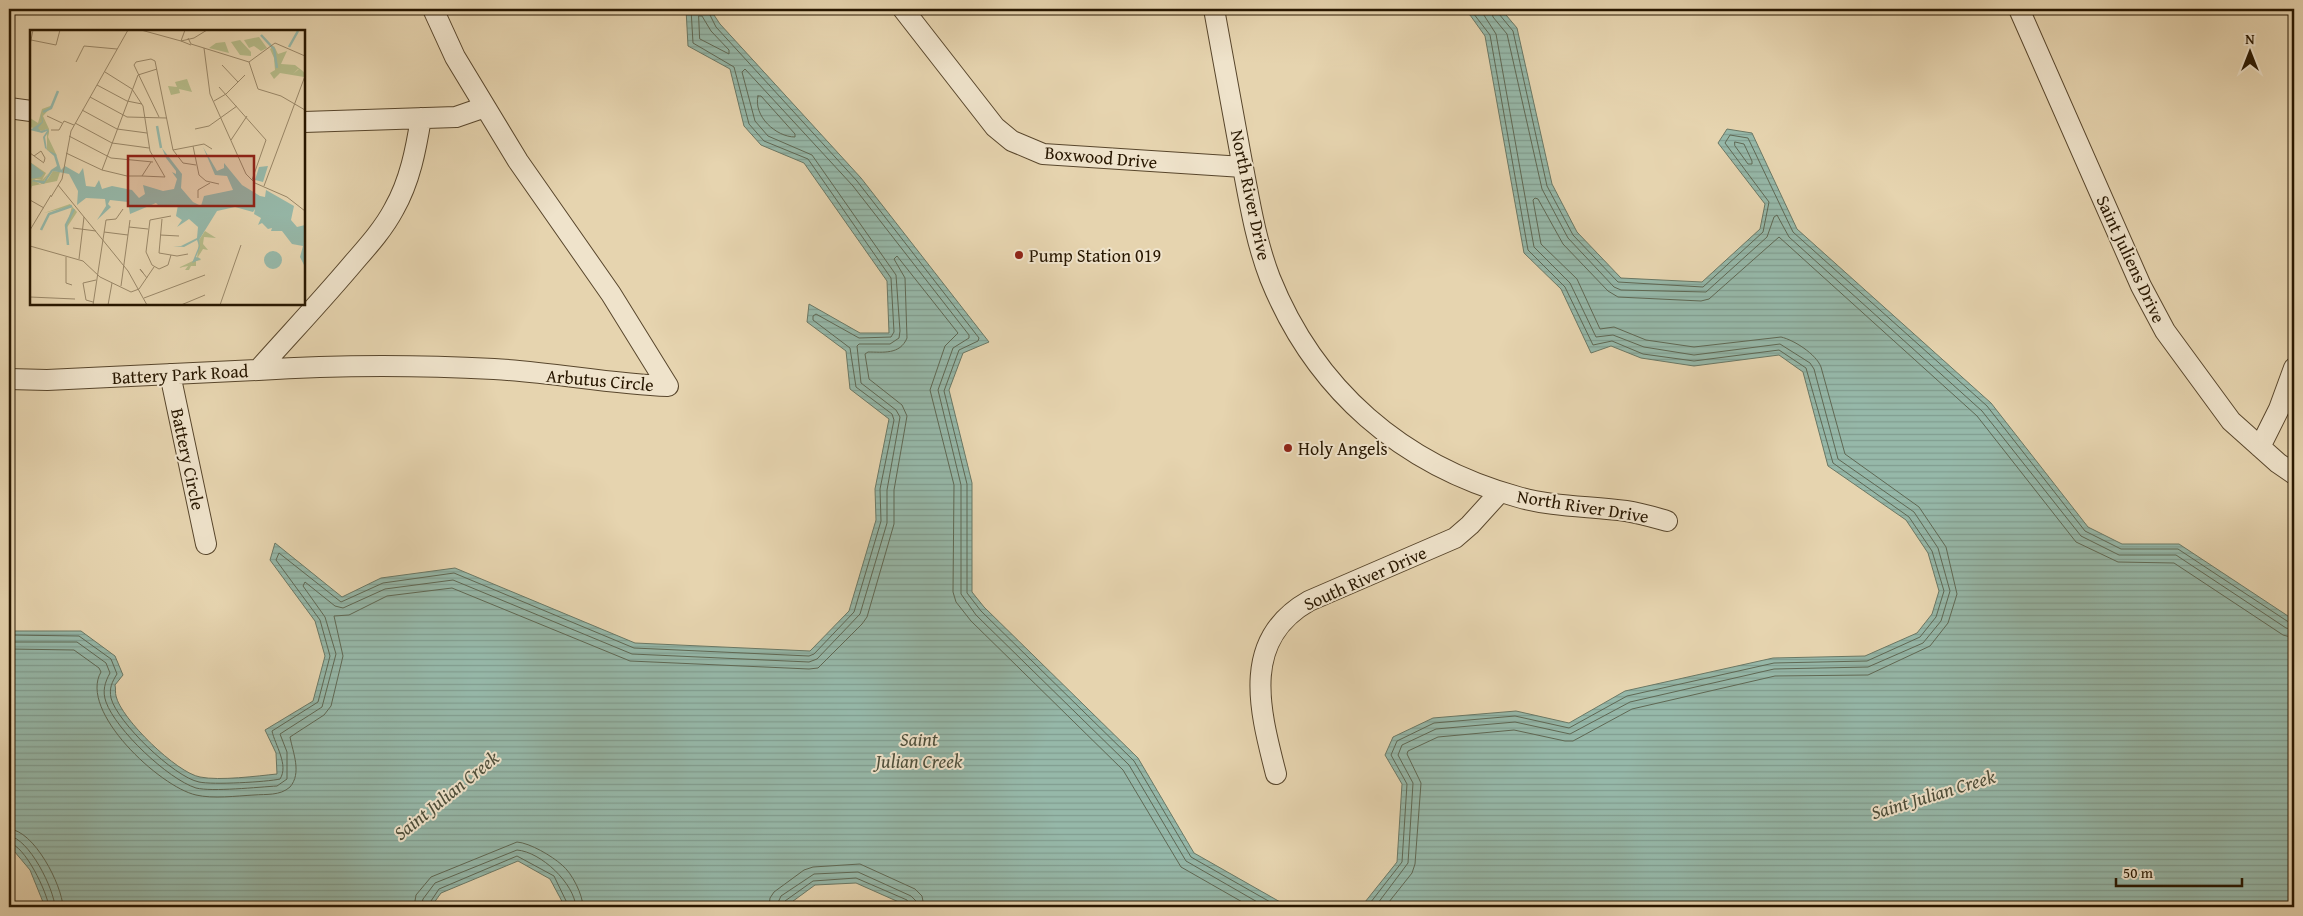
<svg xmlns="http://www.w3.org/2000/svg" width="2303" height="916" viewBox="0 0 2303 916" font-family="'Gentium Book Plus',serif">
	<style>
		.water { fill: url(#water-rules); stroke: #6a7865 }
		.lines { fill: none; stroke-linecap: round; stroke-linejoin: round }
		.shore { stroke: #5f6854; stroke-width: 1 }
		.street-casing { stroke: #58462c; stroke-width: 22 }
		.street { stroke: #efe3cb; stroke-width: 20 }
		.poi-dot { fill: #8f2418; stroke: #efe3cb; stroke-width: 2 }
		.labels { text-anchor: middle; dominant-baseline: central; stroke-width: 4; stroke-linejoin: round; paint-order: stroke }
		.street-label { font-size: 18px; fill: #281700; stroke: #efe3cb }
		.poi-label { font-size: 18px; fill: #281700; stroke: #efe3cb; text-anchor: start }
		.water-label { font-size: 19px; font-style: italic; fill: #4e4f3b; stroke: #efe3cb }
		.inset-river { fill: none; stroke: #96b8a9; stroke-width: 2.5 }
		.inset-road { fill: none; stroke: #9a8869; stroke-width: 1 }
		.view { fill: #8f2418; fill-opacity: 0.15; stroke: #8f2418; stroke-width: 2.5 }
		.inset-edge { fill: none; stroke: #281700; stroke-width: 2.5 }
	</style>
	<defs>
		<pattern id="water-rules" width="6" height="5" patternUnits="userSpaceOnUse" patternTransform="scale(1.25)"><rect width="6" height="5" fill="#96b8a9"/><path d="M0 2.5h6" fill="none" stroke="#819d90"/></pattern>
	</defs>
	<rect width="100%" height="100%" fill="#e6d4af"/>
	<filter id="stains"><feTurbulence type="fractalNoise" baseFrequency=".004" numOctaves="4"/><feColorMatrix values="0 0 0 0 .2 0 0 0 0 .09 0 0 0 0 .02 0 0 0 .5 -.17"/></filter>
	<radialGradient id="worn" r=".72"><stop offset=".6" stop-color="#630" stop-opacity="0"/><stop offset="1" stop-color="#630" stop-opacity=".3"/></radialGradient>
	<path class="water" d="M 686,9 L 710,9 L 720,24 L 861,178 L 989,342 L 963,353 L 949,390 L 972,483 L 972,592 L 984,607 L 1138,758 L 1194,853 L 1289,907 L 910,907 L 856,883 L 815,885 L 785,907 L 565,907 L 550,879 L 518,861 L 441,893 L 431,907 L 45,907 L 30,870 L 9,845 L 9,631 L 81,631 L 115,656 L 123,675 L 115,685 C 116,689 115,693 116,696 C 121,719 177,773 200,777 C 220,781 257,776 277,774 L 276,753 L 265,730 L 313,701 L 325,656 L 315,621 L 270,560 L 275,543 L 342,597 L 381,578 L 455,568 L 635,643 L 810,651 L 849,611 L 876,520 L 875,489 L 889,419 L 850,389 L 846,351 L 807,322 L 809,304 L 860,333 L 889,333 L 887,281 L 804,163 L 761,145 L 744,126 L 730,69 L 688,46 Z
		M 1459,9 L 1501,9 L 1517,28 L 1552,184 L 1577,232 L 1621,278 L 1702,282 L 1760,229 L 1765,204 L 1718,143 L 1727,129 L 1752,133 L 1797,229 L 1991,403 L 2088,527 L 2122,544 L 2179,544 L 2294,620 L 2294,907 L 1361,907 L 1397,862 L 1402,784 L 1385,755 L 1393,737 L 1433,718 L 1516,711 L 1569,723 L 1625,691 L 1773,658 L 1865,656 L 1917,633 L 1932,614 L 1939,591 L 1928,553 L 1906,520 L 1828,466 L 1803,372 L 1779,355 L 1694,366 L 1641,358 L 1611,346 L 1591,353 L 1561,289 L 1524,253 L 1485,36 L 1470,15 Z"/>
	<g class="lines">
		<path class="shore" d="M 707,9 L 716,27 L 857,181 L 979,338 L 978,341 L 959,350 L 944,391 L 967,484 L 967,593 L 981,611 L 1134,761 L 1191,857 L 1279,907
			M 1491,9 L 1493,17 L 1507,34 L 1542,189 L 1568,238 L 1614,287 L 1621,290 L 1706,292 L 1767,237 L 1774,217 L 1777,215 L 1789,237 L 1982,411 L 2081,536 L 2119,555 L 2176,555 L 2286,628 L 2294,630
			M 1497,9 L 1499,14 L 1513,31 L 1547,186 L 1573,235 L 1618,282 L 1703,287 L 1763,232 L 1769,202 L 1725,143 L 1730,135 L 1748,138 L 1793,232 L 1987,406 L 2085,531 L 2121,549 L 2178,549 L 2290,623 L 2294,624
			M 699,16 L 702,16 L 711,31 L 729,50 L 729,54 L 700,39 Z
			M 758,96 L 761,96 L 795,134 L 795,137 C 776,137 753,116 758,96 Z
			M 1735,142 L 1744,144 L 1752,161 L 1752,164 L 1748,164 L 1735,146 Z
			M 9,635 L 79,636 L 111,659 L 117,674 C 112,682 109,688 111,698 C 117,722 174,777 199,782 C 212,785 267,782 280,779 C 289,765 275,745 272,731 L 318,702 L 330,656 L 320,620 L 276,560 L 279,553 L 341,602 L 383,583 L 454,573 L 634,648 L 809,656 L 814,654 L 854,612 L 881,521 L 880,489 L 894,420 L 892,414 L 856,387 L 850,348 L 813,320 L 813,316 L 816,314 L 859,338 L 891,337 L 894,332 L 891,278 L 808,159 L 764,141 L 749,124 L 734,67 L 693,43 L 691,9
			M 9,642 L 77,642 L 106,663 L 110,673 C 105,682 102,691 106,702 C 116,730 168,779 196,788 C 212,792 259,787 277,786 L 287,779 L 287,752 L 280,734 L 322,707 L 336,654 L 325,617 L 303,586 L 305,582 L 335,606 L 343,608 L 385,589 L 453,580 L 632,654 L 809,662 L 817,659 L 860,614 L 887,523 L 887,490 L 900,417 L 896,410 L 861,383 L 857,346 L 859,344 L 890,344 L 899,338 L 900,331 L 896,275 L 812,155 L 768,136 L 755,121 L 742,72 L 745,69 L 853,186 L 969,335 L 969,338 L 953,348 L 938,390 L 961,485 L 961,594 L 976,615 L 1129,765 L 1186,861 L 1266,907
			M 9,649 L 74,650 L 99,668 L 101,672 C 78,711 160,787 196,795 C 213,799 236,796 254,795 C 266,794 280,796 290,787 C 302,773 293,753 290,737 L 324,715 L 331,706 L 343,656 L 334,616 L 349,615 L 387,596 L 452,588 L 630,661 L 809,669 L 818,668 L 862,624 L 867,617 L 894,524 L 894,490 L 907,416 L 902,405 L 869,379 L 865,354 L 868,352 C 883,352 900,355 907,338 L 905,278 L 894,259 L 897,256 L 958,333 L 945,346 L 930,390 L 954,485 L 953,592 L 956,602 L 971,621 L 1123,770 L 1181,867 L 1251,907
			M 9,829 C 34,830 62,885 63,907
			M 9,836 C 29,838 54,889 55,907
			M 9,843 C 25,845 47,892 49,907
			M 414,907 L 416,895 L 431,877 L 517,842 C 530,843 552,856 562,865 C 572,873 583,895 583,907
			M 421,907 L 423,899 L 435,883 L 517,850 C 541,852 574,883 576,907
			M 427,907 L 439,889 L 517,856 L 554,876 L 569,907
			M 769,907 L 770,898 L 774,892 L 804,870 L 813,867 L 860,864 L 915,889 L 922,896 L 924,907
			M 776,907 L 781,896 L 814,874 L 858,872 L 911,896 L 916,901 L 917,907
			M 782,907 L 785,901 L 813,881 L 856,878 L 907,900 L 910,907
			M 1367,907 L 1402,862 L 1407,784 L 1391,755 L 1397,741 L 1434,723 L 1515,716 L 1569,728 L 1627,696 L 1774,663 L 1867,661 L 1920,637 L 1936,617 L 1944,591 L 1932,551 L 1909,517 L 1833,463 L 1806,368 L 1779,350 L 1694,361 L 1643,354 L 1612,341 L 1593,345 L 1565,287 L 1528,250 L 1490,35 L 1470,9
			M 1375,907 L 1408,863 L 1413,783 L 1398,755 L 1402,745 L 1436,729 L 1515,722 L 1570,734 L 1630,702 L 1774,669 L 1868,667 L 1923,643 L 1941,621 L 1950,591 L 1938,548 L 1914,512 L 1838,459 L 1814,369 L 1810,363 L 1780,344 L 1694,355 L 1644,347 L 1613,335 L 1596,337 L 1570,283 L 1534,247 L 1496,34 L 1480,9
			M 1385,907 L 1412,873 L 1415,864 L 1421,783 L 1407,754 L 1408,751 L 1438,737 L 1514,730 L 1565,741 L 1573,741 L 1632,709 L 1775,676 L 1868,675 L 1930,646 L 1948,623 L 1957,594 L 1946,547 L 1919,507 L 1845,454 L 1821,367 C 1816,354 1794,340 1781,337 L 1694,347 L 1646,340 L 1614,327 L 1600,329 L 1577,279 L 1541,244 L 1533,200 L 1535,198 L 1538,199 L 1563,244 L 1608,291 L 1618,297 L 1701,301 L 1709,299 L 1779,237 L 1977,416 L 2076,542 L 2118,562 L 2174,563 L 2283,635 L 2294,638"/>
		<defs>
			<path id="street" d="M 903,9 L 995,127 L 1012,141 L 1043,154 L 1243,167
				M 1214,9 C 1223,58 1232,108 1241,157 C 1249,198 1255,239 1270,278 C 1315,390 1402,465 1518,497 C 1553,507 1590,506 1626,511 C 1640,513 1653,517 1667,521
				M 2019,9 L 2141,286 L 2165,331 L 2231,421 L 2278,463 L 2294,474
				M 9,108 L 31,111
				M 304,122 L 456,117 L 485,107
				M 258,370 C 336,365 416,365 494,369 C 552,372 610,384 668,386 L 611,294 L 518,161 L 455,57 L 433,9
				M 170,374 L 206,544
				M 9,379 L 47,380 L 258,370 C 290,334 324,298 355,261 C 369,245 384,228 394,209 C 410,181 416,149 421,118
				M 2260,447 L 2279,409 L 2294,368
				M 1276,774 C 1260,711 1240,640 1309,601 L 1455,538 L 1470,525 L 1500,492"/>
		</defs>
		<use href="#street" class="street-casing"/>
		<use href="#street" class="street"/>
	</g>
	<g class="poi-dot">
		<circle cx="1019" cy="255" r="5"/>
		<circle cx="1288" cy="448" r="5"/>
	</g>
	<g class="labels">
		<g class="street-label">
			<text transform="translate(1101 157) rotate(5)">Boxwood Drive</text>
			<text transform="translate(1251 195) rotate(78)">North River Drive</text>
			<text transform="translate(2131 259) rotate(65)">Saint Juliens Drive</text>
			<text transform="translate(180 374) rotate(-3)">Battery Park Road</text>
			<text transform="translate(600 380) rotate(5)">Arbutus Circle</text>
			<text transform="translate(188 459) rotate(78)">Battery Circle</text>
			<text transform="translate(1583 506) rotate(9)">North River Drive</text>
			<text transform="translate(1365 578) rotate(-24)">South River Drive</text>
		</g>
		<g class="poi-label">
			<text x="1029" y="255">Pump Station 019</text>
			<text x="1298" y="448">Holy Angels</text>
		</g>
		<g class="water-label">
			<text x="919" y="739">Saint<tspan x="919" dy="22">Julian Creek</tspan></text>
			<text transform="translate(1933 794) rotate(-17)">Saint Julian Creek</text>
			<text transform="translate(446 795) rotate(-39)">Saint Julian Creek</text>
		</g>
	</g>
	<g transform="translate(30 30)">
		<rect width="275" height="275" fill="#e6d4af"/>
		<path d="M 229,7 L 237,18 L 231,21 L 224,16 L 219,18 L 214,10 ZM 210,10 L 221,22 L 221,26 L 210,25 L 201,12 ZM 195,12 L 199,23 L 179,18 L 186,13 Z" fill="#b6bc8a"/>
		<path d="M 244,16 L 248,24 L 257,21 L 251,34 L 265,35 L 274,42 L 268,39 L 263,44 L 269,39 L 275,43 L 274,47 L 250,43 L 244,49 L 240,43 L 245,40 L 244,28 L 240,19 ZM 23,75 L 13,86 L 19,99 L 19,103 L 18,107 L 27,126 L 17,120 L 17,99 L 12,101 L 0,97 L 0,88 L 8,93 L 12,79 ZM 0,132 L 16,143 L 12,150 L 6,149 L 1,152 L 4,150 L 12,150 L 19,143 L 14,151 L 5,151 L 10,154 L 18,149 L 23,141 L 30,142 L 27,151 L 2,156 L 0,163 L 0,149 L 5,147 L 0,145 ZM 40,174 L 47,182 L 36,199 L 42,176 L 14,183 ZM 175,201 L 186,208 L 174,207 L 173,214 L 178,220 L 173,219 L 168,227 L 171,230 L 166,231 L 166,236 L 161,236 L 159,240 L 155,240 L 158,236 L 148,238 L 167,229 L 169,210 Z" fill="#b6bc8a"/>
		<path d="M 157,49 L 162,62 L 149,59 L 150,63 L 141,65 L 138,56 L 147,57 L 145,52 Z" fill="#b6bc8a"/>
		<path d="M 11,82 L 13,92 L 8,98 L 11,101 L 17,99 L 19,101 L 15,107 L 17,120 L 26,124 L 31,140 L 35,136 L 49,144 L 53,138 L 56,156 L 65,157 L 69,150 L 72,159 L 82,156 L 102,160 L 109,168 L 115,164 L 113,155 L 133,161 L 144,159 L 147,149 L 142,142 L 146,144 L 146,141 L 136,128 L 132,118 L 152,144 L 151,158 L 163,172 L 171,176 L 174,166 L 203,160 L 197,146 L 185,145 L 173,117 L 187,141 L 194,138 L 194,133 L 212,155 L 230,166 L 235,167 L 236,160 L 264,176 L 261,190 L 267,197 L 275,195 L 275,237 L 270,227 L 273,216 L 262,214 L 252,201 L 241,201 L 242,198 L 238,199 L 232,193 L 228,195 L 231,188 L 224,184 L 225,179 L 223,182 L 205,177 L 187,181 L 169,210 L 170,217 L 166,227 L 171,229 L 162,233 L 169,216 L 167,210 L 154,217 L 143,216 L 151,216 L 167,208 L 168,197 L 159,189 L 147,197 L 152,190 L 146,186 L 148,175 L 130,177 L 126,173 L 100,184 L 98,172 L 80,170 L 78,174 L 81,177 L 67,190 L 76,176 L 75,169 L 56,168 L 47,175 L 48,161 L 39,144 L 23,141 L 14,154 L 2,151 L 0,156 L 3,150 L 14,151 L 21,140 L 27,136 L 24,126 L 15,118 L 13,107 L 17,101 L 12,103 L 0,100 L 12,92 ZM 1,133 L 14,143 L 11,147 L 0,149 ZM 238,136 L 233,152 L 225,150 L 229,137 ZM234 230a9 9 0 1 1 18 0a9 9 0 1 1-18 0Z" fill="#96b8a9"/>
		<path class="inset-river" d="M 231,5 L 244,19 L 247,38M 259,17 L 268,1M 13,82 L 21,78 L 28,61M 127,96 L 131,118M 11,200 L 19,184 L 42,176M 38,215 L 36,195 L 44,179"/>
		<path class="inset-road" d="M 111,0 L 151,11 L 164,8 L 177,0M 155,0 L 151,11 L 161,15M 158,8 L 161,14 L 219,32 L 228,59 L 251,66 L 275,80M 1,10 L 26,15 L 30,0M 0,15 L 3,0M 174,18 L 180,64 L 216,144 L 225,153 L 257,167 L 275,181M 46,32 L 54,16 L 87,19M 219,32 L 245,13 L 275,26M 192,35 L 208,52M 75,42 L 102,59 L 113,76 L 120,121 L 135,147 L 112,146M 67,55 L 97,71 L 112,74M 189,57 L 236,110 L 222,150M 60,67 L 97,87 L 137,88M 184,71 L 196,64 L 215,45M 52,80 L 87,99 L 117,103M 17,86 L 32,93M 129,87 L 104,35 L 106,32 L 121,29 L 125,31 L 143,120 L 153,133 L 166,135M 45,93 L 82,113 L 119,118M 165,99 L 179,96 L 207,76M 21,100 L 29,100 L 34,91 L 44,95M 39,106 L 81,128 L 123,132M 201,110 L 217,86M 163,116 L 169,145 L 176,151 L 189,154M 143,120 L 174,114 L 182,119M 0,123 L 14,133M 36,123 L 72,140 L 97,146 L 112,146 L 121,132M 4,126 L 11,121 L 15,128 L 14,132M 72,140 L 108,45 L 127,39M 28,155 L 98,241 L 117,275M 234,156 L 275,46M 21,167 L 32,149 L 41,101 L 98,0M 168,168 L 168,160 L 180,153M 0,170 L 14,178M 141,186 L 120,190 L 116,222 L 122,235 L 129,239 L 138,235 L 141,225M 132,189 L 129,223 L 147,226 L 158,224M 99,197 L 118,199M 43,198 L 66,201M 0,200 L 21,165M 74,202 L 98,205M 130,205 L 149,206M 0,216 L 53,231 L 70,247 L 101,262 L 109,259 L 124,237M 36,227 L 36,253 L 42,255M 49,229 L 54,187M 113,243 L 110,239 L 117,248M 91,256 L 100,190M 0,267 L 45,269M 114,268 L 175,245M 63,272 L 56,270 L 53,253 L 66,250M 63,275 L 76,190 L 86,189 L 93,179M 78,275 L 82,253M 151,275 L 175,265M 190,275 L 211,215"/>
		<path class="view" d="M 98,126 L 224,126 L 224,176 L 98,176 Z"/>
		<rect width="275" height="275" class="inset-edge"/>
	</g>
	<rect width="2303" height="916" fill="none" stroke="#e6d4af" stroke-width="30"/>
	<rect x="10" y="10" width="2283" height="896" fill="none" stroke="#281700" stroke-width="2.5"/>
	<rect x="15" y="15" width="2273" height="886" fill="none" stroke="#281700"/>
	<g transform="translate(2250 52)" stroke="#efe3cb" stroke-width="4" paint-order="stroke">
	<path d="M0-4L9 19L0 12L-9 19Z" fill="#281700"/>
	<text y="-8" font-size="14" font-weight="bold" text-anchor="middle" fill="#281700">N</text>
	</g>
	<path d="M2116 878v8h126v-8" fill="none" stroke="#281700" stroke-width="2.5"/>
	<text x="2123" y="878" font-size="15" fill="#281700" stroke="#efe3cb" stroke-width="4" paint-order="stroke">50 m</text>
	<rect width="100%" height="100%" filter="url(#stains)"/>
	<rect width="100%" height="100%" fill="url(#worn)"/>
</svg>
